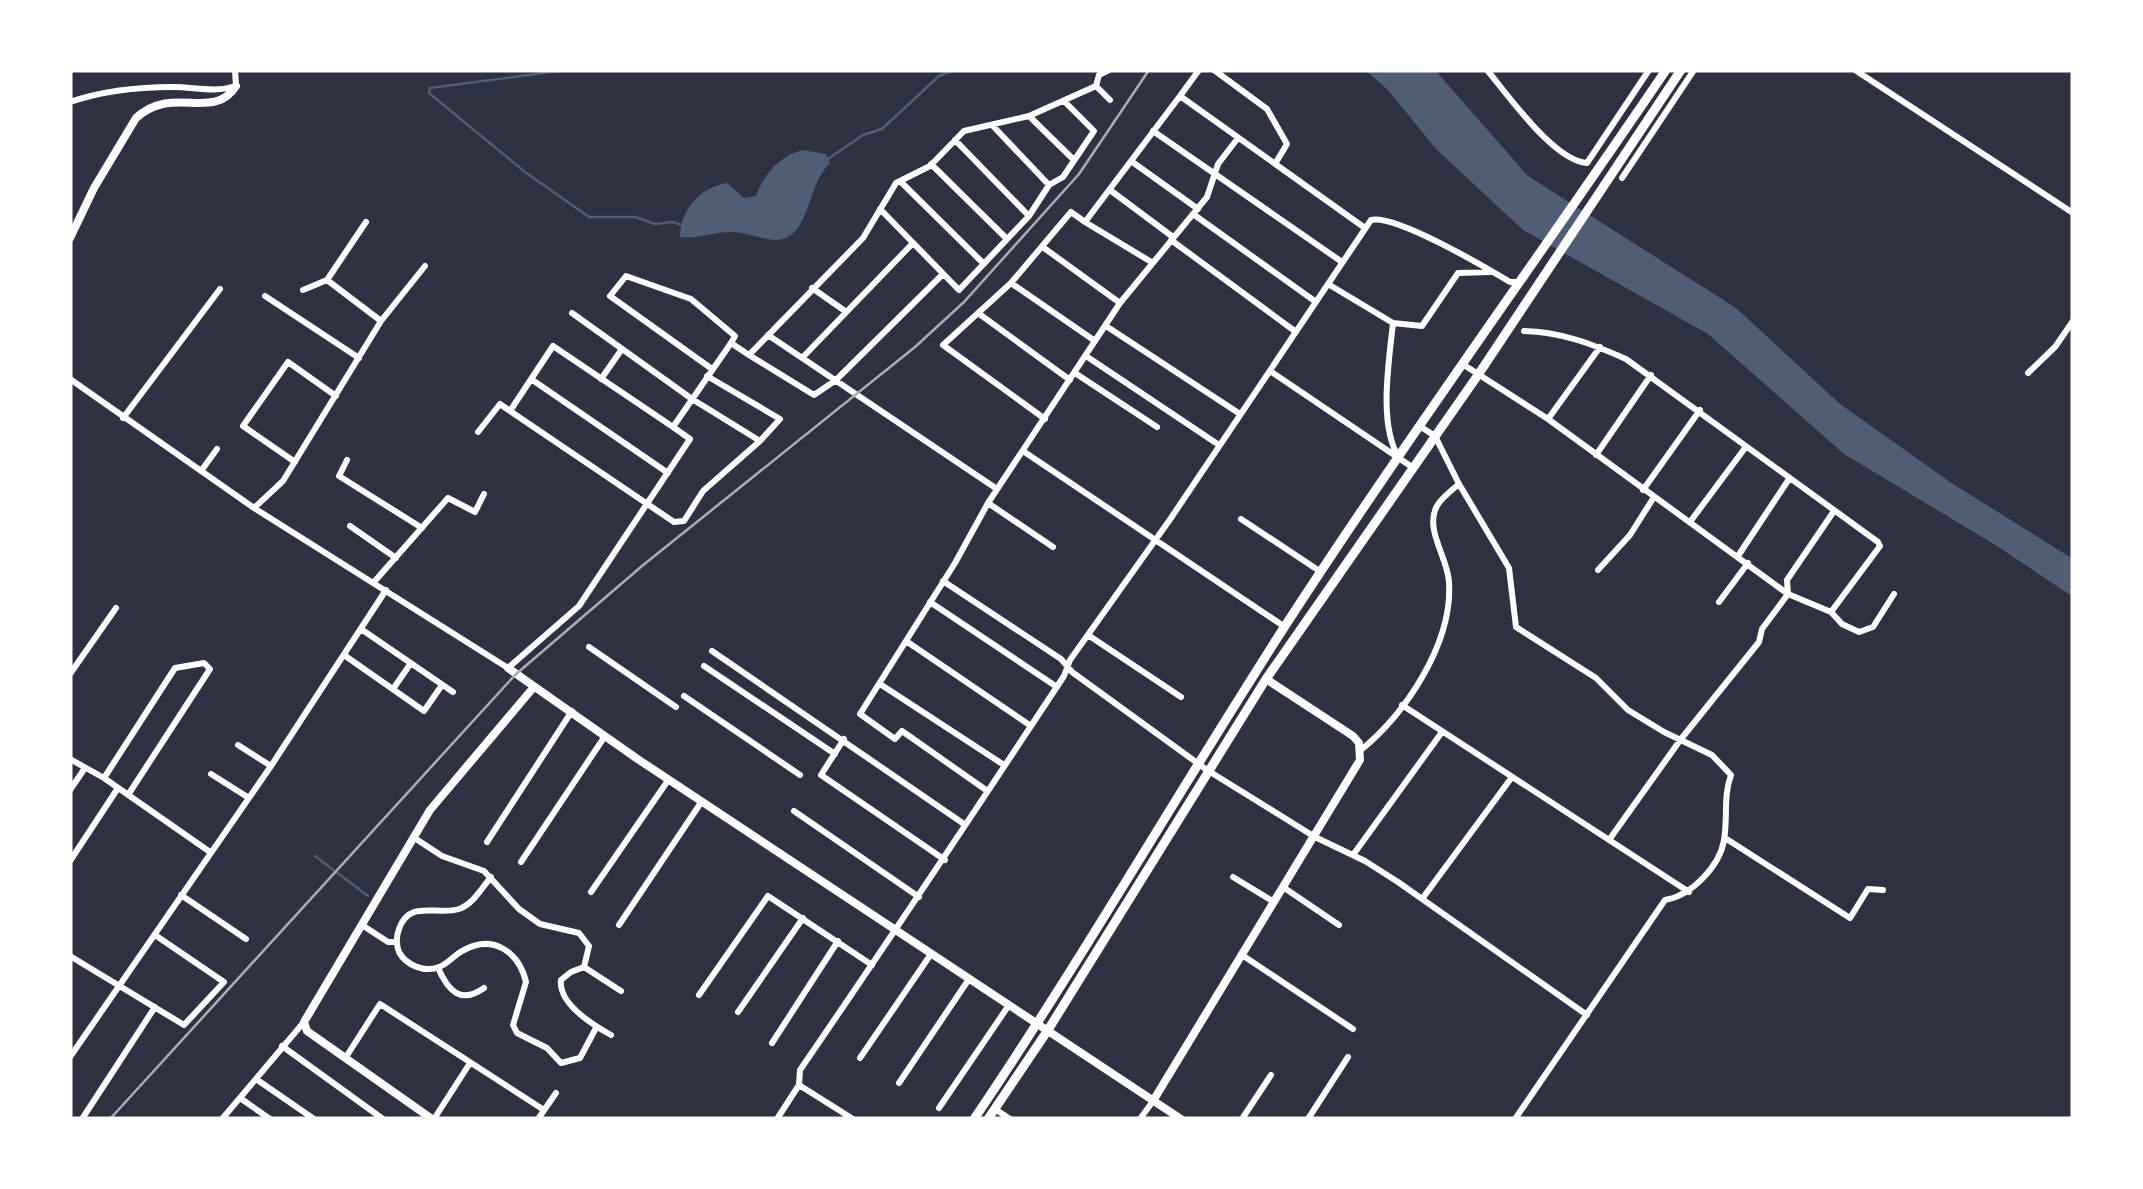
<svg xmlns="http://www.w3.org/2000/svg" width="2143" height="1189" viewBox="0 0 2143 1189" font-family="Merriweather,serif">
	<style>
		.water { fill: #4f5d75 }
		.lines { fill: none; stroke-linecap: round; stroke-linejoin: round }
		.stream { stroke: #4f5d75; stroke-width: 2.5 }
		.minor { stroke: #fff; stroke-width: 6 }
		.tertiary { stroke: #fff; stroke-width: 8 }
		.primary { stroke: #fff; stroke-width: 9 }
		.rail { stroke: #abadb3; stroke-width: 2.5 }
	</style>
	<rect width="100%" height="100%" fill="#2d3142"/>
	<path class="water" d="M 1365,70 L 1435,70 L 1528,176 L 1736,308 L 1840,404 L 1950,482 L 2073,559 L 2073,597 L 1997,546 L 1844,454 L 1708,334 L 1523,230 L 1436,149 L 1387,89 Z
		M 802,150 L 826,154 L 830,163 C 815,178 812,200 803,219 C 786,255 761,234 734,232 C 716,231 699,239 680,237 C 681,209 699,188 727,183 L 744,198 L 756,196 C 765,173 777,158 802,150 Z"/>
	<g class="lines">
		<path class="stream" d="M 566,70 L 430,88 L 429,93 L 525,172 L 589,217 L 635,217 L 655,224 L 672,222 L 683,225
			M 828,159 L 863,135 L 882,129 L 939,76 L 955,70
			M 315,856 L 368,896"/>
		<path class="minor" d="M 1109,70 L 1099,75 L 1096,86 L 1110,100
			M 1214,70 L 1267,109 L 1287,144 L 1275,164
			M 1487,70 C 1508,95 1554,161 1587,163 L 1649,70
			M 1855,70 L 2073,213
			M 1180,96 L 1199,70
			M 70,102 C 102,91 139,87 173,87 C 195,87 214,93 236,86 L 235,70
			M 1029,116 L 1074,160
			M 992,125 L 1049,185
			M 1153,131 L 1342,262
			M 955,140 L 1029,216
			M 1131,161 L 1198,209
			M 931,164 L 1007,239
			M 1622,178 L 1694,70
			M 900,181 L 984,264
			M 1110,190 L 1173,237
			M 880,209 L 959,290 L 1029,216 L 1049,185 L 1063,177 L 1094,131 L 1064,101
			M 1193,214 L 1316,302
			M 366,222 L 327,280 L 381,321
			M 1171,240 L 1296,332
			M 1044,248 L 1120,303
			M 1153,263 L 1085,222 L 1180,96 L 1365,228
			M 1011,283 L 1071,212 L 1085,222
			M 1328,284 L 1393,323 C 1389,362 1378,424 1399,458
			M 812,288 L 845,311
			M 303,290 L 327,280
			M 265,296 L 359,358
			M 572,313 L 692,399 L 760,441
			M 978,313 L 1070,380
			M 1393,323 L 1422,326 L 1458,273 L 1491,272
			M 1106,326 L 1240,414
			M 768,335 L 997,489
			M 749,355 L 814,395 L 836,380 L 943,274
			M 1086,356 L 1219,445
			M 803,357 L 913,243
			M 1464,365 L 1548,419 L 1788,594 L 1831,612 L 1880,546 L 1878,542 L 1626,359 C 1592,344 1562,332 1524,331
			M 712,369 L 610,296 L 626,276 L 691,299 L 735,336 L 731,343
			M 1270,371 L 1412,467
			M 1075,373 L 1157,427
			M 2028,373 L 2055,347 L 2073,321
			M 70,379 L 254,508 L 508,668 L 579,606 L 690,439 L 673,427 L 731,343 L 749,355 L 863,238 L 896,183 L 930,166 L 964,131 L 1029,116 L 1096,86
			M 531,379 L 668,473
			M 601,379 L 622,349
			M 123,418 L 220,289
			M 1045,419 L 943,345 L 1011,283 L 1095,341
			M 1548,419 L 1600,347
			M 673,427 L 553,346 L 510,411 L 674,522 L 684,521 L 703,491 L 760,441 L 780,419 L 707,376
			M 1421,427 L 1435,436 L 1459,484 L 1509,568 L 1516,627 L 1596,678 L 1628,710 L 1664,732 L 1712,755 L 1731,775 C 1723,797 1728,817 1724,840 C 1720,866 1691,896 1665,900 L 1515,1119
			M 478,432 L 500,404 L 510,411
			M 1023,451 L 1285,627
			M 1596,455 L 1651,375
			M 347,460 L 339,476 L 422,528
			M 295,462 L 243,426 L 288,362 L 336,396
			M 201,471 L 217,449
			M 1643,490 L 1700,410
			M 988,503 L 1053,547
			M 254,508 L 283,481 L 381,321 L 425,266
			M 1241,519 L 1321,572
			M 1690,522 L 1745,448
			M 350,526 L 396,558
			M 1738,556 L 1789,479
			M 1598,570 L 1630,535 L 1654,497
			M 943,581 L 1061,659 L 1072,672 L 1207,770 L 1315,837 L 1365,861 L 1398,882 L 1587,1015
			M 374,582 L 448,498 L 475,512 L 484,494
			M 930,602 L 1057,687
			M 1719,602 L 1748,563
			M 1831,612 L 1842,624 L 1859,632 L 1873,627 L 1894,594
			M 361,629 L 453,692
			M 1088,635 L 1181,697
			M 906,641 L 1031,726
			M 589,647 L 676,707
			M 712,651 L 964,824
			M 344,655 L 424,711 L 442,685
			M 704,666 L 835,754
			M 70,674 L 116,608
			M 880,684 L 1004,765
			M 393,689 L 411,663
			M 684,696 L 800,775
			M 1402,705 L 1689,892
			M 844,739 L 821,775 L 945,860
			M 238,745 L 271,766
			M 1361,750 C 1406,713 1453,643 1449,582 C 1448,558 1424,529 1437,506 C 1441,498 1452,490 1459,484
			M 70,759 L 104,778 L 210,852
			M 211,774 L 249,798
			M 104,778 L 175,668 L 204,663 L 210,669 L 128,795
			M 70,790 L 85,768
			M 986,790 L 902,731 L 895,739 L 860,714 L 955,563 L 988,503 L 1120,303 L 1207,197 L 1218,164 L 1238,138
			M 794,811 L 919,897
			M 413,837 L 442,856 L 484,871 L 519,909 L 540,924 L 579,933 L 589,946 L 584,967
			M 1725,838 L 1850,918 L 1868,889 L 1883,890
			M 1609,840 L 1681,739 L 1759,642 L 1762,629 L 1788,594 L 1787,580 L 1834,511
			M 487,842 L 572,711
			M 1353,855 L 1442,732
			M 70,861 L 118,788
			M 521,862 L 605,736
			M 491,877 C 482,888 473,904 459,909 C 437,916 409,899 399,929 C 396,937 396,944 399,952 C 406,965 424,973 439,967 C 448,964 455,954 464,950 C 493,934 519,952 526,982 L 513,1025 L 517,1033 L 547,1048 L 561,1063 L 580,1058 L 596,1028
			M 1233,877 L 1274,902
			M 1283,887 L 1339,925
			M 591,892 L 669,779
			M 181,895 L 246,939
			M 1422,899 L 1512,777
			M 362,925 L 388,942 L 396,942
			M 619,925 L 702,801
			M 1242,955 L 1353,1029
			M 70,956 L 184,1025 L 224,982 L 155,935
			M 438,968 C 448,990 460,1005 484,988
			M 699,995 L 768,896 L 872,965
			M 738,1012 L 803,918
			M 611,1035 C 593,1025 558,1004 561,980 L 571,972 L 584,967 L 621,991
			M 772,1043 L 838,941
			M 282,1046 L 383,1119
			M 70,1057 L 271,766 L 386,590
			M 346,1057 L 380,1004 L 544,1110
			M 860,1058 L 931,954
			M 256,1079 L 314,1119
			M 899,1083 L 969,979
			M 240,1098 L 270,1119
			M 939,1108 L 1009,1005
			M 995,1109 L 1010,1119
			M 82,1119 L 155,1007
			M 222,1119 L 304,1022
			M 434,1119 L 470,1063
			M 538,1119 L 556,1093
			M 777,1119 L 799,1085
			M 853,1119 L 799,1085 L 800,1070 C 890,939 977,808 1064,676 L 1070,660 L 1171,518 L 1371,220 C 1395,214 1485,267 1510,282 L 1520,282
			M 1140,1119 L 1153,1101
			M 1242,1119 L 1271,1075
			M 1308,1119 L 1348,1057"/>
		<path class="tertiary" d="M 70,238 L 94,188 L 136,118 C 173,84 213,122 236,86
			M 508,668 L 639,760 L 1181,1119
			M 1153,1101 L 1360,760 L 1359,743 L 1353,736 L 1266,679
			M 432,1119 L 307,1031 L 304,1022 L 430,810 L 533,688"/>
		<path class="primary" d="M 974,1119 C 1083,958 1180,789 1285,626 C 1407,438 1540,256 1666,70
			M 988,1119 L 1048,1030 L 1266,679 L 1478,375 L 1681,70"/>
		<path class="rail" d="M 110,1119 L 515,675 L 642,566 L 915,347 L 964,302 L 1079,174 L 1149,70"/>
	</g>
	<rect width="2143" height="1189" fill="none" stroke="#ffffff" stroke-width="145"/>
</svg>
